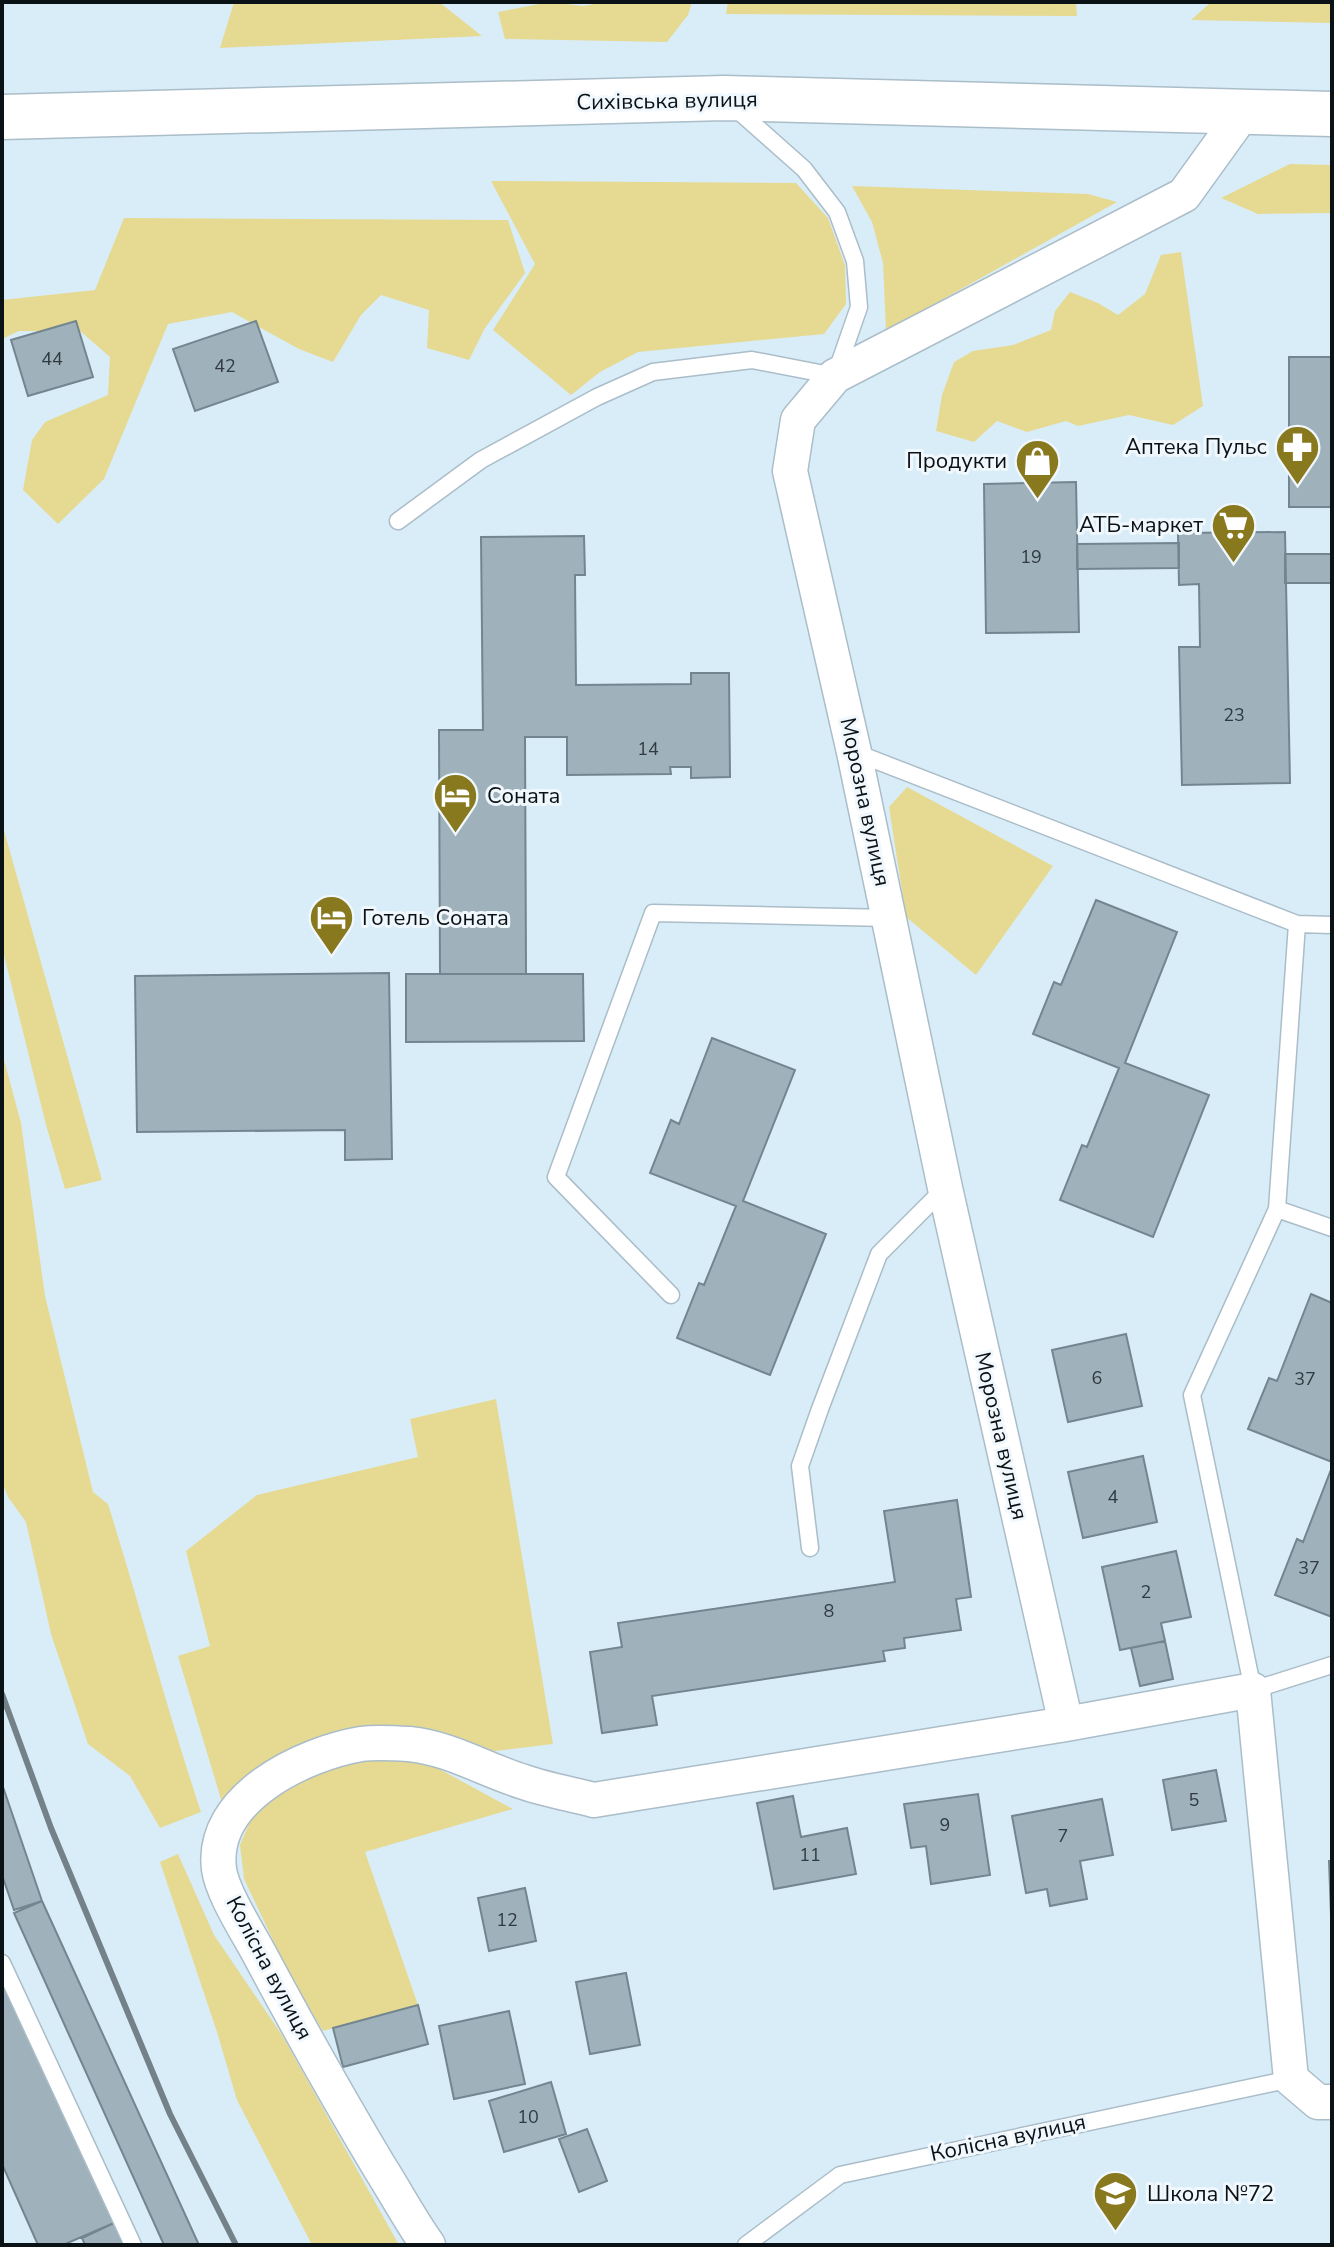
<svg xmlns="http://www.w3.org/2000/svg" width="1334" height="2247" viewBox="0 0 1334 2247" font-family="'Nunito Sans',sans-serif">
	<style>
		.green { fill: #e6da92 }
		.building { fill: #9fb2bc; stroke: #73858f; stroke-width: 2 }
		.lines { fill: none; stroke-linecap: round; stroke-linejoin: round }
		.lane-casing { stroke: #aabdc8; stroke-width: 19 }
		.street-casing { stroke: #aabdc8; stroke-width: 37 }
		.secondary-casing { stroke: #aabdc8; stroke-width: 47 }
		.lane { stroke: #fff; stroke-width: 16 }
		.street { stroke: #fff; stroke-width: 34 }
		.secondary { stroke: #fff; stroke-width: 44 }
		.rail { stroke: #748189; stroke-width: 6 }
		.labels { text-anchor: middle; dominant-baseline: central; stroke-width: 6; stroke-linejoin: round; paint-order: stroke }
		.number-label { font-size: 18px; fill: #303a40 }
		.street-label { font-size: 22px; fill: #0b1216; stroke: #f0f8fd }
		.poi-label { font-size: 22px; fill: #0b1216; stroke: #f0f8fd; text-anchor: end }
	</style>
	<rect width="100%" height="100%" fill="#d9edf9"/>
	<path class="green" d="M 234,2 L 439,2 L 482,36 L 220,48 Z
		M 550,2 L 583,6 L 606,2 L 692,2 L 688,15 L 667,42 L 505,39 L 498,12 Z
		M 728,2 L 1076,2 L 1077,16 L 726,14 Z
		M 1211,2 L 1332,2 L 1332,23 L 1191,20 Z
		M 1290,164 L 1332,165 L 1332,213 L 1258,214 L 1221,198 Z
		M 491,181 L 796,183 L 828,218 L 845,265 L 846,304 L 824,334 L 638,352 L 600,372 L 571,395 L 493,330 L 535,264 Z
		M 852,186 L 1088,194 L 1117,202 L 886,331 L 883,263 L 872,222 Z
		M 124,218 L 508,220 L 525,273 L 485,328 L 469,360 L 427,348 L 429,310 L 381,295 L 361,315 L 333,362 L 299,349 L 232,312 L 168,324 L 104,479 L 58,524 L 23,490 L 32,440 L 45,422 L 108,395 L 110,357 L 80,331 L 19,331 L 2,339 L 2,300 L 95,290 Z
		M 1181,252 L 1203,406 L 1173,425 L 1129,415 L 1078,426 L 1066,421 L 1027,432 L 997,421 L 974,442 L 936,431 L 942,395 L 954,362 L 973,351 L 1013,345 L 1051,330 L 1055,311 L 1070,292 L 1098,303 L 1118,315 L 1145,294 L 1161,255 Z
		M 907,787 L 1053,866 L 976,975 L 906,917 L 889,807 Z
		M 2,823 L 102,1180 L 65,1189 L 46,1125 L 2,947 Z
		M 2,1052 L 21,1123 L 45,1296 L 93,1492 L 108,1504 C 140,1606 167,1710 201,1812 L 160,1828 L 130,1776 L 88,1744 L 51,1634 L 26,1522 L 8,1497 L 2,1482 Z
		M 496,1399 L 553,1744 L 487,1752 L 377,1728 L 223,1806 L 178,1656 L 210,1646 L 186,1551 L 257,1495 L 418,1457 L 410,1419 Z
		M 367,1753 L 417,1757 L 513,1809 L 365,1852 L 418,2005 L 323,2031 L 291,1978 L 244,1879 L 240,1845 L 254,1812 L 306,1777 Z
		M 178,1854 L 214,1935 L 282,2035 L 399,2245 L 312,2245 L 237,2100 L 217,2032 L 160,1862 Z"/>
	<path class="building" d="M 76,321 L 93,377 L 28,396 L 11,340 Z
		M 256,321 L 278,382 L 195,411 L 173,349 Z
		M 1289,357 L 1332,357 L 1332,507 L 1289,507 Z
		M 1076,482 L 1079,632 L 986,633 L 984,484 Z
		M 1285,532 L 1290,783 L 1182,785 L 1179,647 L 1200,647 L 1199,584 L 1179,585 L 1178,533 Z
		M 584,536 L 585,575 L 575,575 L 576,685 L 691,684 L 691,673 L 729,673 L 730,777 L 691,778 L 691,767 L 670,767 L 671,774 L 567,775 L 567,737 L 525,737 L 526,974 L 440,974 L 439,730 L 483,730 L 481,537 Z
		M 1179,543 L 1179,568 L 1077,569 L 1077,544 Z
		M 1285,554 L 1332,554 L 1332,583 L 1285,583 Z
		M 1096,900 L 1177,932 L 1125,1063 L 1209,1095 L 1153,1237 L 1060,1200 L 1082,1145 L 1087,1147 L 1119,1068 L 1033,1034 L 1054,982 L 1061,985 Z
		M 389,973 L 392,1159 L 345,1160 L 345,1130 L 137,1132 L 135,976 Z
		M 406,974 L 583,974 L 584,1041 L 406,1042 Z
		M 712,1038 L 795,1070 L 743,1201 L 826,1234 L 770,1375 L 677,1338 L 699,1283 L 704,1285 L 736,1206 L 650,1173 L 671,1120 L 679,1124 Z
		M 1311,1294 L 1332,1303 L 1332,1462 L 1248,1429 L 1269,1378 L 1277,1381 Z
		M 1126,1334 L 1142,1406 L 1068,1422 L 1052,1350 Z
		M 1143,1456 L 1157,1522 L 1083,1538 L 1068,1472 Z
		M 1332,1467 L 1332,1617 L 1275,1595 L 1297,1539 L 1303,1542 Z
		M 957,1500 L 971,1597 L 956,1599 L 961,1630 L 904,1638 L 905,1648 L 883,1651 L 885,1661 L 652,1696 L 657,1725 L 602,1733 L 590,1652 L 622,1647 L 618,1623 L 895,1582 L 884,1511 Z
		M 1176,1551 L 1191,1617 L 1161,1623 L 1165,1641 L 1120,1650 L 1102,1567 Z
		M 1165,1641 L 1173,1679 L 1140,1686 L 1131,1648 Z
		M 1216,1770 L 1226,1821 L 1172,1830 L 1163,1780 Z
		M 2,1784 L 42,1901 L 14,1910 L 2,1875 Z
		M 978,1794 L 990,1875 L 931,1884 L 926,1846 L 911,1848 L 904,1804 Z
		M 793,1796 L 801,1837 L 847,1828 L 856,1874 L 774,1889 L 757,1803 Z
		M 1102,1799 L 1113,1855 L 1080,1861 L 1087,1899 L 1050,1906 L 1047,1889 L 1026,1893 L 1012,1816 Z
		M 1329,1861 L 1332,1861 L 1332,1942 Z
		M 525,1888 L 536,1941 L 489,1951 L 478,1898 Z
		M 42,1901 L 199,2245 L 164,2245 L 14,1913 Z
		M 2,1968 L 114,2223 L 63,2245 L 38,2245 L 2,2164 Z
		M 626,1973 L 640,2045 L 590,2054 L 576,1982 Z
		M 418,2005 L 428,2044 L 343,2067 L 333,2028 Z
		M 509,2011 L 525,2084 L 454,2099 L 439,2026 Z
		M 551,2082 L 566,2134 L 504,2152 L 489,2101 Z
		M 587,2129 L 607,2181 L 579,2192 L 559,2139 Z
		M 114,2223 L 124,2245 L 85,2245 L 82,2238 Z"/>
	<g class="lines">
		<defs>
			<path id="lane" d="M 398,521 L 481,460 L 597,397 L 653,372 L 752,360 L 835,376 L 859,307 L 855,261 L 837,212 L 804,169 L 734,107
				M 854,752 L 1297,924 L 1277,1209 L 1332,1228
				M 1297,924 L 1332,925
				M 1277,1209 L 1192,1395 L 1253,1690 L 1332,1665
				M 671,1295 L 556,1177 L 653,913 L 889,918
				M 810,1548 L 800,1466 L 820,1409 L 879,1254 L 944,1189
				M 2,1963 L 133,2245
				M 746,2245 L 840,2175 L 1291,2079"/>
			<path id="street" d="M 1066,1724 L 945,1188 L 854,752 L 790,471 L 798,420 L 835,376 L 1184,195 L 1243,113
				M 428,2245 C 410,2220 396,2193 380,2168 C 338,2098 299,2028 261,1957 C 249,1934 222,1893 219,1869 C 210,1798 303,1754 361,1744 C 375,1742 394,1743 409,1744 C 450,1748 485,1770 524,1782 C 547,1790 571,1794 594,1800 L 1066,1724 L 1253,1690 L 1291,2079 L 1318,2102 L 1332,2102"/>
			<path id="secondary" d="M 2,117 L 724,98 L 1332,114"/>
		</defs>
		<use href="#lane" class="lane-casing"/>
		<use href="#street" class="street-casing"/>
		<use href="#secondary" class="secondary-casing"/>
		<use href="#lane" class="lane"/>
		<use href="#street" class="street"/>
		<use href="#secondary" class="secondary"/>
		<path class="rail" d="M 2,1694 L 51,1828 L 170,2114 L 236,2245"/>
	</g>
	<defs>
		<symbol id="pharmacy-pin" viewBox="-11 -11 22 30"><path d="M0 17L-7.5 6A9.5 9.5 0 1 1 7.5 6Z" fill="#88791e" stroke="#f0f8fd"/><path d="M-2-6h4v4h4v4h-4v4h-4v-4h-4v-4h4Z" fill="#fff"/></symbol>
		<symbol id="shop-pin" viewBox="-11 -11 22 30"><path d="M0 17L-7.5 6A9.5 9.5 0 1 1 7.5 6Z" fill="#88791e" stroke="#f0f8fd"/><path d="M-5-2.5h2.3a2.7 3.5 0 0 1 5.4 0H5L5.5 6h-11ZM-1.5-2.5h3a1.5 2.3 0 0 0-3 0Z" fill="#fff"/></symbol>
		<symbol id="supermarket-pin" viewBox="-11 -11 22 30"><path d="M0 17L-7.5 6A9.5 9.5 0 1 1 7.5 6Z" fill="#88791e" stroke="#f0f8fd"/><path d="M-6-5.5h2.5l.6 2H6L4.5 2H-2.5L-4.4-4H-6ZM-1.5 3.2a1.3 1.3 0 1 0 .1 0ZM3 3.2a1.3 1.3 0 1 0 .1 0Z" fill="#fff"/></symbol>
		<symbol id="hotel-pin" viewBox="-11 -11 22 30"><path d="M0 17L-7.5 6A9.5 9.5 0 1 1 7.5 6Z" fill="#88791e" stroke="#f0f8fd"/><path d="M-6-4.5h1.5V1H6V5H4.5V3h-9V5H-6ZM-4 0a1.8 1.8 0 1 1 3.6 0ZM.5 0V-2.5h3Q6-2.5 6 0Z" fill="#fff"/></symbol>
		<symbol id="school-pin" viewBox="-11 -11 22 30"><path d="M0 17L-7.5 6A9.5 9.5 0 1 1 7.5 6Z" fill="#88791e" stroke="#f0f8fd"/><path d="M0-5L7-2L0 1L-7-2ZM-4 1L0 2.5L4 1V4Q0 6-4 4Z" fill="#fff"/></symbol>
	</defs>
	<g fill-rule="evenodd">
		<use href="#pharmacy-pin" x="1272" y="422" width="51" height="69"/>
		<use href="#shop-pin" x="1012" y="436" width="51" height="69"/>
		<use href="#supermarket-pin" x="1208" y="500" width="51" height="69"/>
		<use href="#hotel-pin" x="430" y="770" width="51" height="69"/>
		<use href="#hotel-pin" x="306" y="892" width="51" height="69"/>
		<use href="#school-pin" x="1090" y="2168" width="51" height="69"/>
	</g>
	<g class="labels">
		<g class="number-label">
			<text x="52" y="359">44</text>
			<text x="225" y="366">42</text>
			<text x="1031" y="557">19</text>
			<text x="1234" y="715">23</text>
			<text x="648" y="749">14</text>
			<text x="1097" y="1378">6</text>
			<text x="1305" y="1379">37</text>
			<text x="1113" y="1497">4</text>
			<text x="1309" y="1568">37</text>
			<text x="1146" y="1592">2</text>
			<text x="829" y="1611">8</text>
			<text x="1194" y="1800">5</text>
			<text x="945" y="1825">9</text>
			<text x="1063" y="1836">7</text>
			<text x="810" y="1855">11</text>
			<text x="507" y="1920">12</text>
			<text x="528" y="2117">10</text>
		</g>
		<g class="street-label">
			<text transform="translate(667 101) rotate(-1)">Сихівська вулиця</text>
			<text transform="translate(865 802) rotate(78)">Морозна вулиця</text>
			<text transform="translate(1001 1436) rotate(77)">Морозна вулиця</text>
			<text transform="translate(269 1968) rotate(62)">Колісна вулиця</text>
			<text transform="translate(1008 2138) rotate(-12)">Колісна вулиця</text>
		</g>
		<g class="poi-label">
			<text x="1267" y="447">Аптека Пульс</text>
			<text x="1007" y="461">Продукти</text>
			<text x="1203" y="525">АТБ-маркет</text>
			<text x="487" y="796" text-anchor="start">Соната</text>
			<text x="362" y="918" text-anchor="start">Готель Соната</text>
			<text x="1147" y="2194" text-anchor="start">Школа №72</text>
		</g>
	</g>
	<rect width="1334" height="2247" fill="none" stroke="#0b1216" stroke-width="8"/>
</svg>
